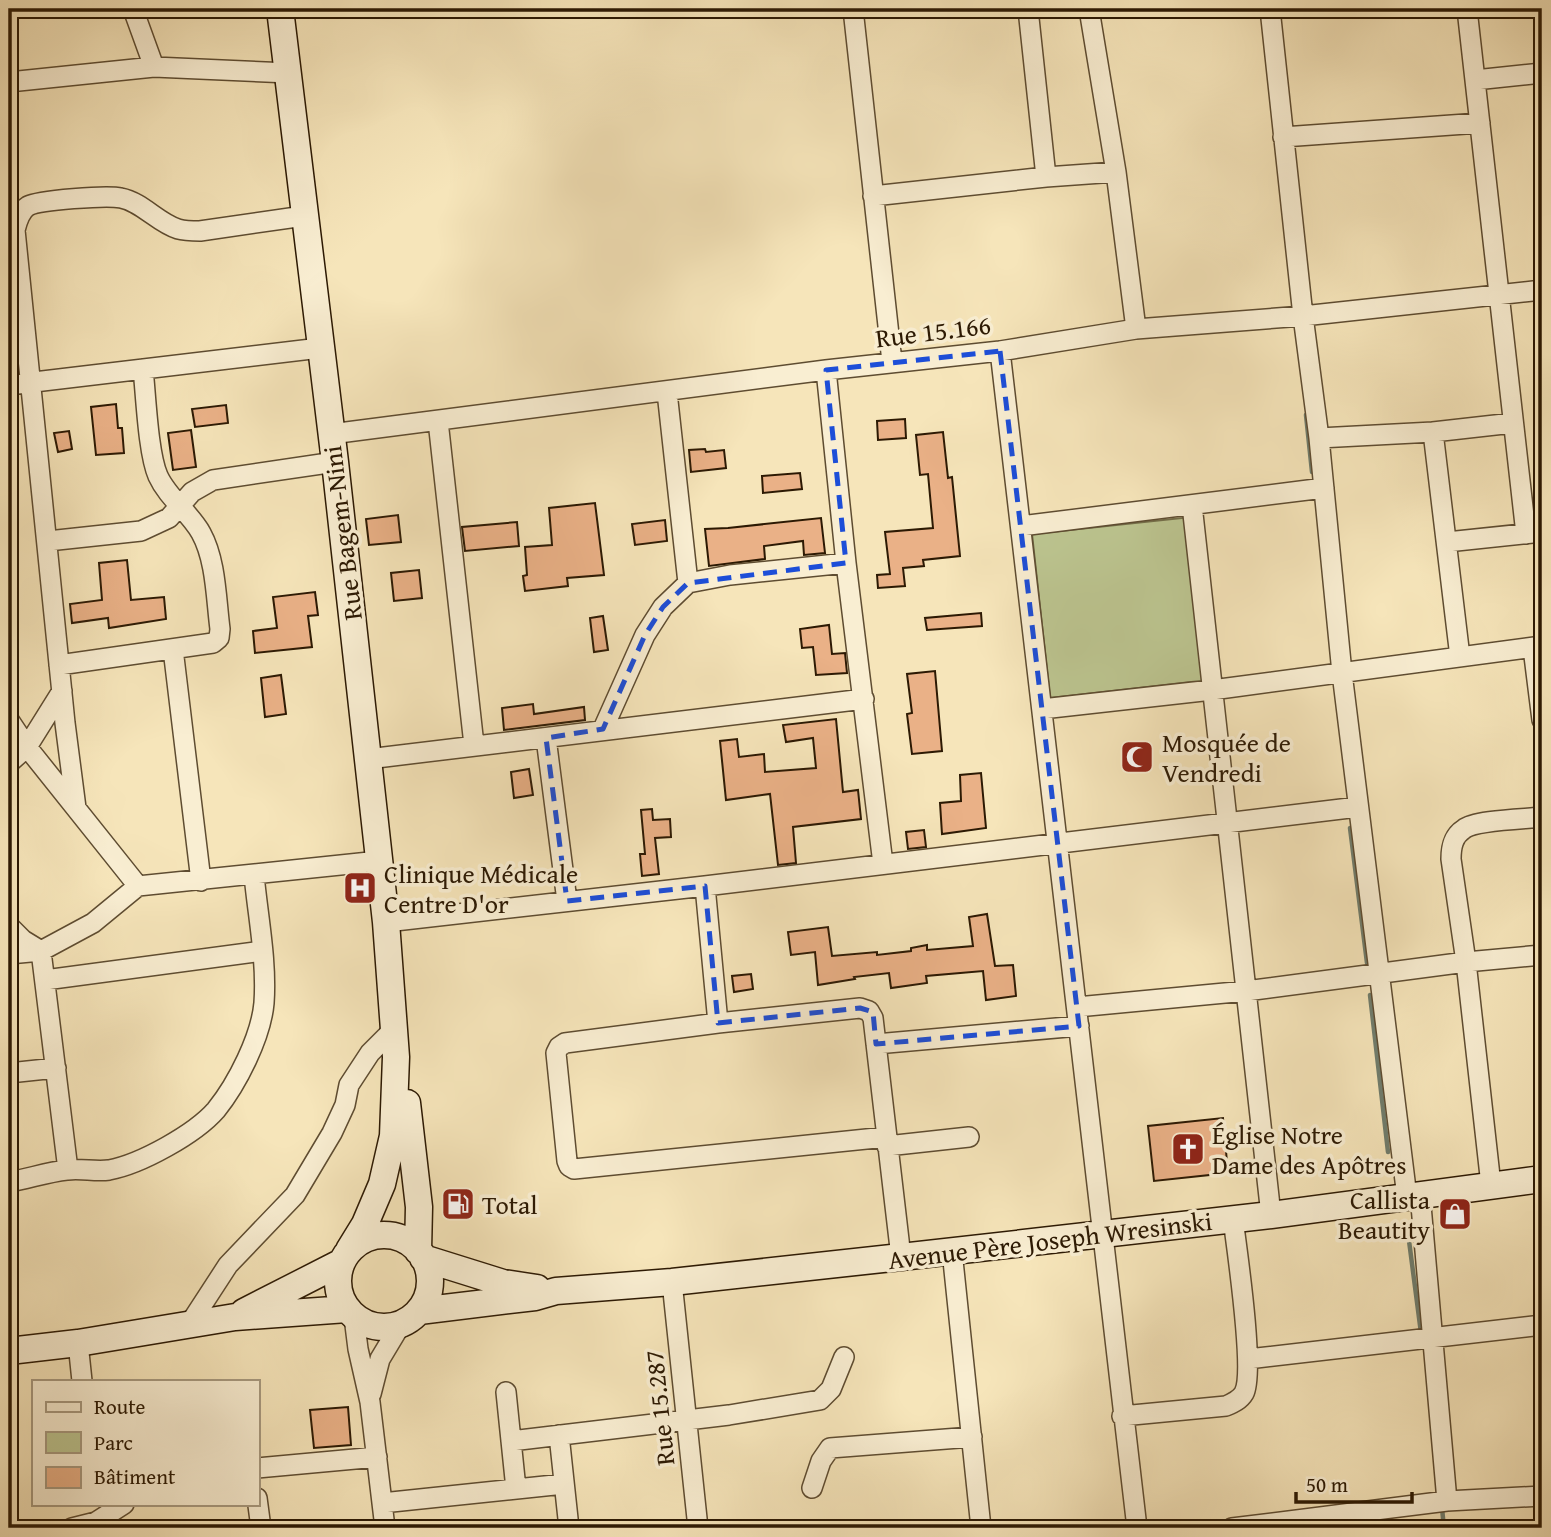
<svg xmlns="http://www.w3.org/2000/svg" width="1551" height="1537" viewBox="0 0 1551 1537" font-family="'Gentium Book Plus',serif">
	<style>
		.green { fill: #bcc590; stroke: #746f4a; stroke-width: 2 }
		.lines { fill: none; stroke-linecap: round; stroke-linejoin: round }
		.stream { stroke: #707d6d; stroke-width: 4.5 }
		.building { fill: #eab187; stroke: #2c1903; stroke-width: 2 }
		.street-casing { stroke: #5e4c31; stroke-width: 22 }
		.secondary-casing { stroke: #2c1903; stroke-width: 29 }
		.street { stroke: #f9eed2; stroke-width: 19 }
		.secondary { stroke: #f9eed2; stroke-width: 26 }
		.marked { fill: none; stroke: #1d4ed8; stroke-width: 5; stroke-dasharray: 14 9; stroke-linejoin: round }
		.labels { text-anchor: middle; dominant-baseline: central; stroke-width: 7; stroke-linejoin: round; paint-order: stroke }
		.street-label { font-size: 26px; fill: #2c1903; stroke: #f9eed2 }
		.poi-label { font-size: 26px; fill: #2c1903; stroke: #f9eed2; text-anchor: start }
	</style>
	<rect width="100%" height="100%" fill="#f6e5ba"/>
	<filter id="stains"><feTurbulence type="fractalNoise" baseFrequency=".00286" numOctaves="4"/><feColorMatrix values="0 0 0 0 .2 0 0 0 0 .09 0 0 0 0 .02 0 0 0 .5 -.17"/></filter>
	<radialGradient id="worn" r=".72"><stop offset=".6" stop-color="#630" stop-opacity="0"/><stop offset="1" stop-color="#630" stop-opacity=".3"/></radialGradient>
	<path class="green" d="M 1191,517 L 1209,680 L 1050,698 L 1032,534 Z"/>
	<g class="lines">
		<path class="stream" d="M 1306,415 L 1312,472
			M 1350,828 L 1367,963
			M 1370,995 L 1388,1152
			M 1408,1233 L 1421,1333
			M 1442,1508 L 1444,1528"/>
	</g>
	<path class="building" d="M 116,404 L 118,428 L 122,428 L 124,453 L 96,455 L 91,407 Z
		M 226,405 L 228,423 L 195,427 L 192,409 Z
		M 905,419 L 906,438 L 878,440 L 877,421 Z
		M 191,430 L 196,467 L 173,470 L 168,433 Z
		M 69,431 L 72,449 L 58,452 L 54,433 Z
		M 943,432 L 948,478 L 952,477 L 960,556 L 923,560 L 924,566 L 903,568 L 905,586 L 878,588 L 877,575 L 890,574 L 885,532 L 933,528 L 928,474 L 920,475 L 916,435 Z
		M 705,449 L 706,452 L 724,450 L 726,468 L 691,472 L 689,450 Z
		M 800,473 L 802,489 L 763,493 L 762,476 Z
		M 595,503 L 604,575 L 567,578 L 568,586 L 525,591 L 523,576 L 527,575 L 525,547 L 552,545 L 549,508 Z
		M 398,515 L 401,542 L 369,545 L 366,519 Z
		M 821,518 L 825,553 L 804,555 L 803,541 L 764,546 L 765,559 L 709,566 L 705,529 L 728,528 Z
		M 665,520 L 667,541 L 635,545 L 632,524 Z
		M 517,522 L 519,546 L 465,551 L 462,527 Z
		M 127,560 L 131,600 L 164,597 L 166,619 L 109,628 L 108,618 L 72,623 L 70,604 L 102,600 L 99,563 Z
		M 419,570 L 422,598 L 394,601 L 391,573 Z
		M 315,592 L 318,615 L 308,616 L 312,647 L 255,653 L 253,631 L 277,628 L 273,597 Z
		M 981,613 L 982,626 L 927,630 L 925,618 Z
		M 603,616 L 608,650 L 594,652 L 590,618 Z
		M 829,625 L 832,654 L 845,653 L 847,673 L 816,675 L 813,647 L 802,648 L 800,629 Z
		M 935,671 L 942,751 L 912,754 L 907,714 L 912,713 L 907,674 Z
		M 281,675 L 286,714 L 265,717 L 261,678 Z
		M 533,704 L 534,714 L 584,707 L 585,720 L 504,730 L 502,708 Z
		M 836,719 L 843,792 L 858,790 L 861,819 L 793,827 L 796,863 L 778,865 L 770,794 L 726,800 L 720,741 L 737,739 L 739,757 L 764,754 L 765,772 L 816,768 L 813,738 L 786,742 L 783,725 Z
		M 529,769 L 533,795 L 514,798 L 511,772 Z
		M 981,773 L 986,828 L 942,834 L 940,803 L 961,801 L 960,775 Z
		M 652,809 L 653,820 L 670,819 L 671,837 L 655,838 L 659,874 L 642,876 L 640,854 L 645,854 L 641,810 Z
		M 924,830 L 926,847 L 908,849 L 906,832 Z
		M 987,914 L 995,966 L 1013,965 L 1016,996 L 986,1000 L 983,971 L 926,976 L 927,983 L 891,988 L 889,973 L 854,977 L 855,979 L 818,985 L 815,952 L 791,955 L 788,932 L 828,927 L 832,956 L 877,952 L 877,955 L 911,951 L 911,948 L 927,945 L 927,950 L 973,946 L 969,917 Z
		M 751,974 L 753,989 L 734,992 L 732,976 Z
		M 1223,1118 L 1228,1173 L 1154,1181 L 1148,1126 Z
		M 463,1192 L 466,1215 L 452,1217 L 449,1194 Z
		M 348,1407 L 351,1445 L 314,1448 L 310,1410 Z"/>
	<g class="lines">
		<defs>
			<path id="street" d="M 133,9 L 154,67
				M 853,9 L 892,362
				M 1028,9 L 1046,177
				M 1089,9 L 1116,172 L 1136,329
				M 1270,9 L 1303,316 L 1319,438 L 1342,673 L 1407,1197
				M 1467,9 L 1526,534
				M 1475,80 L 1542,73
				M 9,82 L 154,67 L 289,73
				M 1283,137 L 1480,123
				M 873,196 L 1046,177 L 1116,172
				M 1000,351 L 1137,1528
				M 826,370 L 846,563 L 883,864
				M 9,385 L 320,348
				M 667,392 L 688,583
				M 438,421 L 474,745
				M 1433,432 L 1460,657
				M 331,434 L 826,370 L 1000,351 L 1136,329 L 1303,316 L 1542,290
				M 1319,438 L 1433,432 L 1513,423
				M 1192,505 L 1271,1215
				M 1021,526 L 1324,488
				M 48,541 L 141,531 L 169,518 L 192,492 L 213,480 L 335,462
				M 1447,542 L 1542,532
				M 1533,648 L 1542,720
				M 173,649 L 201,881
				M 59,665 L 213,643 L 219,638 L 220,629 C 216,598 216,560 201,533 C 190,513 168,498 158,476 C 148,453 146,396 143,369
				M 1042,709 L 1212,690 L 1542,646
				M 9,720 L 27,747 L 138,886
				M 603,729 L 645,635 L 663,607 L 688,583 L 730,575 L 846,563
				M 546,738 L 567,901
				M 368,759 L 864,699
				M 9,763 L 27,747 L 62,691
				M 76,808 L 65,723 L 15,230 C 17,222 20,211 28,206 C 39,200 107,195 121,198 C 142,202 158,223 178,229 C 185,231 193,231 200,231 L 304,216
				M 705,886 L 718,1023
				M 386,922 L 705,886 L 1358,807
				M 9,926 L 23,940 L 41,951
				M 41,951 L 68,1170
				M 9,954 L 41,951 L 93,923 L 138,886 L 379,861
				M 45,980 L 262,951
				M 1077,1007 L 1246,991 L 1466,962 L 1542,955
				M 876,1044 L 1079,1026
				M 9,1073 L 56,1068
				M 886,1137 L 574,1169 L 569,1166 L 567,1161 L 556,1053 L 559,1047 L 565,1043 L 718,1023 L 860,1008 L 869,1011 L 873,1018 L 901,1257
				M 887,1146 L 969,1137
				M 9,1182 C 28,1179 47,1172 67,1170 C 81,1168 95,1172 109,1170 C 141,1164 195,1134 216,1110 C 237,1084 261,1037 264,1003 C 267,961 258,917 254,875
				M 1491,1185 L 1466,962 L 1451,859 C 1451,847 1453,836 1464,829 C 1475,820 1526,819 1542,817
				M 1420,1194 L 1447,1501
				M 952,1251 L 981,1528
				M 672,1282 L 698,1528
				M 354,1317 L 358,1349 L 370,1402 L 385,1528
				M 189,1325 L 228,1265 L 295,1195 L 332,1133 L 345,1105 L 349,1085 L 370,1053 L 394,1029
				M 78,1343 L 82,1381
				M 1248,1359 L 1542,1325
				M 506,1392 L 516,1489
				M 371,1394 L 380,1359 L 401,1324
				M 1122,1416 L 1226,1406 C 1233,1403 1240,1400 1244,1393 C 1255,1372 1237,1250 1233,1219
				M 559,1435 L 569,1528
				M 511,1441 L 729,1415 L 820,1400 L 831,1389 L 844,1357
				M 257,1468 L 377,1457
				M 812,1488 L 821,1461 L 830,1448 L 972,1437
				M 257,1498 L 261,1528
				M 382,1503 L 564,1484
				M 72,1528 L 96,1522 L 124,1504
				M 1232,1528 L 1447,1501 L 1542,1496"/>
			<path id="secondary" d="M 280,9 L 335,462 L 386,922 L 396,1057 L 393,1136 L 382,1184 L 365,1224 L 349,1250
				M 407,1103 L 419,1207 L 418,1251
				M338 1281a46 46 0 1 1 92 0a46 46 0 1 1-92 0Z
				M 423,1258 L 503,1283 L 537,1288
				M 419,1311 L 535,1297 L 556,1291 L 672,1282 L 901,1257 L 1271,1215 L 1542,1179
				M 244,1312 L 342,1262
				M 9,1351 L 78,1343 L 235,1317 L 347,1309"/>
		</defs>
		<use href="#street" class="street-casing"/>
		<use href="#secondary" class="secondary-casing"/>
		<use href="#street" class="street"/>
		<use href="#secondary" class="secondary"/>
	</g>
	<path class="marked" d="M 1000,351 L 1079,1026 L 876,1044 L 873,1012 L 860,1008 L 718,1023 L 705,886 L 567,901 L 546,738 L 603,729 L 645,635 L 663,607 L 688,583 L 846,563 L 826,370 Z"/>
	<defs>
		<symbol id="mosque-square" viewBox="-11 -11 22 22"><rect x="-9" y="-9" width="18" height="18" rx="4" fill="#8f2418" stroke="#f9eed2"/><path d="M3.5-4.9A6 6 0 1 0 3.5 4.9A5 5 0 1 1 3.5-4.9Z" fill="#fff"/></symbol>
		<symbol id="hospital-square" viewBox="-11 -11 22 22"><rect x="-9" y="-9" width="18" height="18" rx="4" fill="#8f2418" stroke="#f9eed2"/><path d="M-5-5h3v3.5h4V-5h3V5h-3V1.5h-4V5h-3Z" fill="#fff"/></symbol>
		<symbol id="church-square" viewBox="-11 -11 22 22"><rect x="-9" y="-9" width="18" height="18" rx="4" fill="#8f2418" stroke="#f9eed2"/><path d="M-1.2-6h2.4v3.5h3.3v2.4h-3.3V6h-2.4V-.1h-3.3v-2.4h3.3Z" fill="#fff"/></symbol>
		<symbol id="fuel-square" viewBox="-11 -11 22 22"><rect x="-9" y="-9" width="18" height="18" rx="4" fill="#8f2418" stroke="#f9eed2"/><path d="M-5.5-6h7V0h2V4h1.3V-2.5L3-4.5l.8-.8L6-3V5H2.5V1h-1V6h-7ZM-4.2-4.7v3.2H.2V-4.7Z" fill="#fff"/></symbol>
		<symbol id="shop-square" viewBox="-11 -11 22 22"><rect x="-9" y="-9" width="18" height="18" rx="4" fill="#8f2418" stroke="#f9eed2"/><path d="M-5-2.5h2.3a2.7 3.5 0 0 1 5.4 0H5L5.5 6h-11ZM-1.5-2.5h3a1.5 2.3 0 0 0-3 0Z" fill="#fff"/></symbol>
	</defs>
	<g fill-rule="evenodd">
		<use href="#mosque-square" x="1118" y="738" width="38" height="38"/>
		<use href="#hospital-square" x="341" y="869" width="38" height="38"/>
		<use href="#church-square" x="1169" y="1130" width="38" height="38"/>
		<use href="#fuel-square" x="439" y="1185" width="38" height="38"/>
		<use href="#shop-square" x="1436" y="1195" width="38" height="38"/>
	</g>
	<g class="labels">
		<g class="street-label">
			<text transform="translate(933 331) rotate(-7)">Rue 15.166</text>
			<text transform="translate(342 533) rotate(-97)">Rue Bagem-Nini</text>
			<text transform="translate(1050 1240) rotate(-7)">Avenue Père Joseph Wresinski</text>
			<text transform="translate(659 1408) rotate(-96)">Rue 15.287</text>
		</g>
		<g class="poi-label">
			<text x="1162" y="742">Mosquée de<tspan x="1162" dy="30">Vendredi</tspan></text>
			<text x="384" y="873">Clinique Médicale<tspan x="384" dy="30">Centre D'or</tspan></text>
			<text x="1212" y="1134">Église Notre<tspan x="1212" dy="30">Dame des Apôtres</tspan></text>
			<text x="1430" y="1199" text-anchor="end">Callista<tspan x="1430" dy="30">Beautity</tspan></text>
			<text x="482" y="1204">Total</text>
		</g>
	</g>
	<rect width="1551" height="1537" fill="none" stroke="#f6e5ba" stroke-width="35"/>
	<rect x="10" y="10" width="1530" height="1516" fill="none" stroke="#2c1903" stroke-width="3.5"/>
	<rect x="18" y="18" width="1516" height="1502" fill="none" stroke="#2c1903" stroke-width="2"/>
	<rect x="32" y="1380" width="228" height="126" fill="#f9eed2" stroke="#a7997f" stroke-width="2"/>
	<rect x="46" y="1402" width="35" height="10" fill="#f9eed2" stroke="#a7997f" stroke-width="2"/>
	<text x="94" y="1414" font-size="21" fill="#2c1903">Route</text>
	<rect x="46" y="1432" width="35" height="21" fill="#bcc590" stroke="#a7997f" stroke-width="2"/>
	<text x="94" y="1450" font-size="21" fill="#2c1903">Parc</text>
	<rect x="46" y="1467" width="35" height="21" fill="#eab187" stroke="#a7997f" stroke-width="2"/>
	<text x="94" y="1484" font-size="21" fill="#2c1903">Bâtiment</text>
	<path d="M1296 1492v10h116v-10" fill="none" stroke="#2c1903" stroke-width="3.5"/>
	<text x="1306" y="1492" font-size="21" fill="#2c1903" stroke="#f9eed2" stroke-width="5" paint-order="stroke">50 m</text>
	<rect width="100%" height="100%" filter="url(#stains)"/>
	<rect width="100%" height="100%" fill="url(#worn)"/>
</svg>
